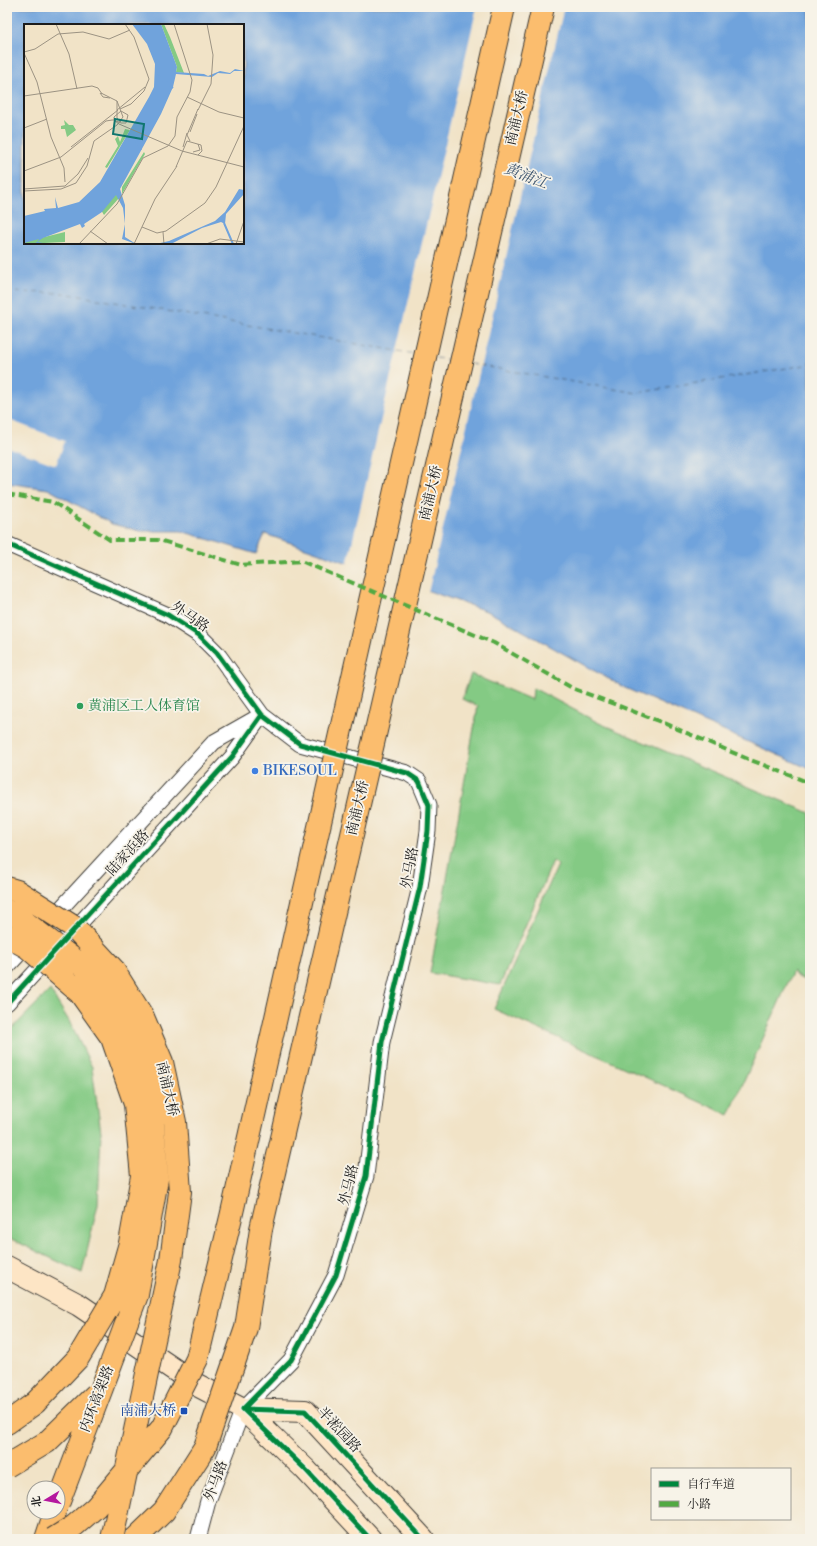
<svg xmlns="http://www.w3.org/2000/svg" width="817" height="1546" viewBox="0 0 817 1546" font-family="'Libre Bodoni','Noto Serif SC',serif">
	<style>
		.green { fill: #84ca84; stroke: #507350 }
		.water { fill: #70a3dc; stroke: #46607c; fill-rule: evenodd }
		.pier { fill: #f1e3c7 }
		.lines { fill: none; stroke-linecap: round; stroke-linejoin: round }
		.ferry { stroke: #425972; stroke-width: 1; stroke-dasharray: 5 4; stroke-linecap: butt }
		.minor-casing { stroke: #3c3a36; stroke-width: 17 }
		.secondary-casing { stroke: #3c3a36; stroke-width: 24 }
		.trunk-casing { stroke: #3c3a36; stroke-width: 24 }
		.minor { stroke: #fff; stroke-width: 15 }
		.secondary { stroke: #fde5c5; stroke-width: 22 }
		.trunk { stroke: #fbbd6e; stroke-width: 22 }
		.trunk-bridge-casing { stroke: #3c3a36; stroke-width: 24; stroke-linecap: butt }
		.trunk-bridge { stroke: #fbbd6e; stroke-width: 22 }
		.quiet { stroke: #52a943; stroke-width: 4; stroke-dasharray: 8 4; stroke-linecap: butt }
		.cycleway-casing { stroke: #f7f3e8; stroke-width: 8 }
		.cycleway { stroke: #00873e; stroke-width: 5 }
		.leisure-dot { fill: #2e9e5b; stroke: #f7f3e8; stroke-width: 1.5 }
		.shop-dot { fill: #3f7fe0; stroke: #f7f3e8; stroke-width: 1.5 }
		.transit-dot { fill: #1a4fb4; stroke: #f7f3e8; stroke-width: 1.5 }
		.labels { text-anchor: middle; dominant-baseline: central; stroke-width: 3.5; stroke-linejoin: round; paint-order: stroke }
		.street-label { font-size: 14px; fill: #1c1c1c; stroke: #f7f3e8 }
		.leisure-label { font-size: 14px; fill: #27864d; stroke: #f7f3e8; text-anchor: start }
		.shop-label { font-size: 14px; fill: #366cbe; stroke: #f7f3e8; text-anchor: start }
		.transit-label { font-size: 14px; fill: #164399; stroke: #f7f3e8; text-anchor: end }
		.water-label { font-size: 15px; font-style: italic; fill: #425972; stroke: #f7f3e8 }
		.inset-river { fill: none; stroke: #70a3dc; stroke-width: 2 }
		.inset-road { fill: none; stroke: #9c9383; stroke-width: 1 }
		.view { fill: #0f766e; fill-opacity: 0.15; stroke: #0f766e; stroke-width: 2 }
		.inset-edge { fill: none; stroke: #1c1c1c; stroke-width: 2 }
	</style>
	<rect width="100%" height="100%" fill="#f7f3e8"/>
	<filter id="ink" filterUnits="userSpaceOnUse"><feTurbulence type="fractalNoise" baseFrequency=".025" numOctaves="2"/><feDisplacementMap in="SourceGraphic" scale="8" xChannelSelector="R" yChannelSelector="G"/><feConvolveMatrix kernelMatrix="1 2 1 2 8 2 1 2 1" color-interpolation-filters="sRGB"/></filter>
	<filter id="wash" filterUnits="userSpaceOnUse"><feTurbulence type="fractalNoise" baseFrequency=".012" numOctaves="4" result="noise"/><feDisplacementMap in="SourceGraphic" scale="16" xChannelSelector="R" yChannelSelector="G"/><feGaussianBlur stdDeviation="0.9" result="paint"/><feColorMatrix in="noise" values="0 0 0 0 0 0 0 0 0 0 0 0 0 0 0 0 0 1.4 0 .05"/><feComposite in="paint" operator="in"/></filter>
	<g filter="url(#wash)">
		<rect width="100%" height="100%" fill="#f1e3c7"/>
		<path class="green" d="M 471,674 L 532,700 L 533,688 L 599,723 L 810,813 L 810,983 L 796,976 L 793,971 L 729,1115 L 494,1009 L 558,865 L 553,861 L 500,985 L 430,973 L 478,706 L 462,699 Z
			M 50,990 L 69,1021 L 92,1067 L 101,1132 L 98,1204 L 82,1273 L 7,1237 L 7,1034 Z"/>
		<path class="water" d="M 7,7 L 810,7 L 810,769 L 625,688 L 489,612 L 265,534 L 256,554 L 181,531 L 140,531 L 112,524 L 48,489 L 7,483 ZM 25,25 L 243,25 L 243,243 L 25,243 Z"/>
		<path class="pier" d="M 477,7 L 564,7 L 428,593 L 347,565 Z
			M 9,420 L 65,441 L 56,465 L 7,447 L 7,426 Z"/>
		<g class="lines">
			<path class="ferry" d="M 7,292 L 63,293 L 415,354
				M 436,358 L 451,360
				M 471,364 L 637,393 L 805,365 L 810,363"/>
		</g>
	</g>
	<g filter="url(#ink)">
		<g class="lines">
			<defs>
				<path id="minor" d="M 7,544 L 168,615 L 199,635 L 217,653 L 262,715 L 300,744 L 407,773 L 419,781 L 429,805 L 428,831 L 420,887 L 382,1042 L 366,1176 L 336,1275 L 291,1360 L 243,1409 L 208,1501 L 198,1539
					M 7,967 L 214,742 L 258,717
					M 7,1003 L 232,757 L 262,715"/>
				<path id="secondary" d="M 7,1267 L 79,1305 L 197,1385 L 243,1409 L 305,1469 L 370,1539
					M 243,1409 L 305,1411 L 423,1539"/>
				<path id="trunk" d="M 7,1423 L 35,1403
					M 46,1539 L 55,1512"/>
			</defs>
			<use href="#minor" class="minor-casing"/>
			<use href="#secondary" class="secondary-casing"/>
			<use href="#trunk" class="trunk-casing"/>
			<use href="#minor" class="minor"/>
			<use href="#secondary" class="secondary"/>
			<use href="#trunk" class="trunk"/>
			<defs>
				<path id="trunk-bridge" d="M 7,888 L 17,891 L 74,927 L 113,969 L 143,1017 L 162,1062 L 175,1122 L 180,1192 L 171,1260 L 112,1539
					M 7,911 L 13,913 L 84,967 L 123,1018 L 151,1097 L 157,1179 L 137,1295 L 58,1504
					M 7,936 L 27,947 L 80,993 L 112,1038 L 135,1104 L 142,1176 L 130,1243 L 115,1296 L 78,1358 L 35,1403
					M 7,1466 L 47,1442 L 96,1394
					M 53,1539 L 74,1526 L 96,1507 L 162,1428 L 197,1359 L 231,1217 L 504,7
					M 135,1539 L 164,1511 L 205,1447 L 246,1328 L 261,1229 L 543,7"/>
			</defs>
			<use href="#trunk-bridge" class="trunk-bridge-casing"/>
			<use href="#trunk-bridge" class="trunk-bridge"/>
			<path class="quiet" d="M 7,494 L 53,502 L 110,540 L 159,540 L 241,565 L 301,561 L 494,643 L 572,688 L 661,722 L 748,759 L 810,783"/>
			<defs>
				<path id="cycleway" d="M 7,544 L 168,615 L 199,635 L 217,653 L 262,715 L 300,744 L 407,773 L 419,781 L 429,805 L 428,831 L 420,887 L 382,1042 L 366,1176 L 336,1275 L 291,1360 L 243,1409
					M 7,1003 L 232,757 L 262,715
					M 243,1409 L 305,1411 L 423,1539
					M 243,1409 L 305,1469 L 370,1539"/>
			</defs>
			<use href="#cycleway" class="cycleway-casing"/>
			<use href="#cycleway" class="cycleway"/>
		</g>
	</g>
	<circle class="leisure-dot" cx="80" cy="706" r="4"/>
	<circle class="shop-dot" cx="255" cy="771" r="4"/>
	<rect class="transit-dot" x="180" y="1407" width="8" height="8" rx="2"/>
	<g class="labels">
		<g class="street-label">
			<text transform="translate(517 118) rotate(-77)">南浦大桥</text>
			<text transform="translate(431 493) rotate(-77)">南浦大桥</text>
			<text transform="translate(190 617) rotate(34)">外马路</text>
			<text transform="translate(358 808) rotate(-77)">南浦大桥</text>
			<text transform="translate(128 853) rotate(-48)">陆家浜路</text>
			<text transform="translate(410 868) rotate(-80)">外马路</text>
			<text transform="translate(167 1089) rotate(77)">南浦大桥</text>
			<text transform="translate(349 1185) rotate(-76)">外马路</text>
			<text transform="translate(97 1399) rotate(-69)">内环高架路</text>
			<text transform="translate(339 1430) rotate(47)">半淞园路</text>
			<text transform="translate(216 1481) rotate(-70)">外马路</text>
		</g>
		<g class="leisure-label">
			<text x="88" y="706">黄浦区工人体育馆</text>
		</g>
		<g class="shop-label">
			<text x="263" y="771">BIKESOUL</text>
		</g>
		<g class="transit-label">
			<text x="176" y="1411">南浦大桥</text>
		</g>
		<g class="water-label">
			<text transform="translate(526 176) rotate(21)">黄浦江</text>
		</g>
	</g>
	<g transform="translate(24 24)">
		<rect width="220" height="220" fill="#f1e3c7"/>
		<path d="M 137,0 L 140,0 L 146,13 L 160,49 L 152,48 L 153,43 ZM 40,96 L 45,101 L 49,101 L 52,106 L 43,113 L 41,105 L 37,105 L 37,102 L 41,101 ZM 101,105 L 106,106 L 83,144 L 81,143 L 94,122 L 91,115 L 94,112 L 96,118 ZM 120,128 L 121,130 L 98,170 L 98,163 ZM 92,170 L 95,174 L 80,191 L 77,186 ZM 41,208 L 41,218 L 0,220 L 0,218 Z" fill="#84ca84"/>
		<path d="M 108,0 L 137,0 L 153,43 L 152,48 L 180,50 L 184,52 L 196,47 L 206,49 L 211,45 L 220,47 L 210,47 L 206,50 L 194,49 L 188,53 L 152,50 L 149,63 L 137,90 L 96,165 L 101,181 L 101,213 L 112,220 L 98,215 L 101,200 L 99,184 L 92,171 L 78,188 L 60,200 L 61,202 L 58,204 L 56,200 L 19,214 L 13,218 L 19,219 L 12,219 L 15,215 L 0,219 L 0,192 L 21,187 L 20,185 L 32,184 L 31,173 L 34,184 L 55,178 L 76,158 L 125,73 L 130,63 L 131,40 L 123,20 ZM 215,165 L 220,166 L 220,170 L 202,190 L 201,200 L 197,198 L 178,204 L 147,220 L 132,220 L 145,217 L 191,197 L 201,188 Z" fill="#70a3dc"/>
		<path class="inset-river" d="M 112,3 L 125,0M 133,51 L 149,64M 112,108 L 112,117 L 117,126M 200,199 L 209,220"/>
		<path class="inset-road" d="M 32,0 L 45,30 L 53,65M 0,28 L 11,25 L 34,10 L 59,8 L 85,15 L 106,6M 0,29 L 13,58 L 27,113 L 40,144 L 41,158M 76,69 L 79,73 L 86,74M 77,69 L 93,77 L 93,94 L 97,98M 0,72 L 68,62 L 74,64 L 78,70M 163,73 L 195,88 L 220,94M 96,85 L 107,80 L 120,67 L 125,55 L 110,13 L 101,0M 93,86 L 121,63M 174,86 L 187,60 L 189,31 L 183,0M 0,104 L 23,95M 166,108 L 173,90M 166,117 L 163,111 L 174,85M 47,123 L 94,86M 159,123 L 163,109M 169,128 L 176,126 L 174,120M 152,143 L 163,117 L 177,121 L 178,127 L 174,131M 0,147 L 37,133 L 82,97 L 88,96 L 90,96 L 91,97 L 95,98 L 97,99 L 102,99 L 104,91 L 97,87 L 90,93 L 90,96 L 91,97 L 95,100 L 158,127 L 220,143M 0,165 L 41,162 L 54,150 L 64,134M 0,167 L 37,165 L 52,159 L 63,142 L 70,117 L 93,101 L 99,93 L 93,77M 118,203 L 133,209 L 142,207 L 181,179 L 192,163 L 220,102M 66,207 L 84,220M 139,208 L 140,220M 55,220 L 93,180 L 119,134 L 144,122 L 151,112 L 153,93 L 166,68 L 168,56 L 150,0M 110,220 L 131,175 L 153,142M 182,220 L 196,215 L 220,218M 212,220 L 220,197"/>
		<path class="view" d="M 91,95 L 120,100 L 118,115 L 89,110 Z"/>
		<rect width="220" height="220" class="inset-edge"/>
	</g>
	<rect width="817" height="1546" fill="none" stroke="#f7f3e8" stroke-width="24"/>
	<rect x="651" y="1468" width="140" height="52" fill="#f7f3e8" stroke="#9f9d96"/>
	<rect x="659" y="1481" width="20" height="6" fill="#00873e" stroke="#9f9d96"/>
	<text x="687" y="1488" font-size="12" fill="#1c1c1c">自行车道</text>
	<rect x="659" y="1501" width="20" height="6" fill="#52a943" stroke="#9f9d96"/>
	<text x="687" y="1508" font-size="12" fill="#1c1c1c">小路</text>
	<g transform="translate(46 1500) rotate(260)"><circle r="19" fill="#f7f3e8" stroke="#9f9d96"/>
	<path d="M0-3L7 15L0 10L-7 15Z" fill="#b5179e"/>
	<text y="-6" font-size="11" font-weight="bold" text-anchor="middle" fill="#1c1c1c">北</text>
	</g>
</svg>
